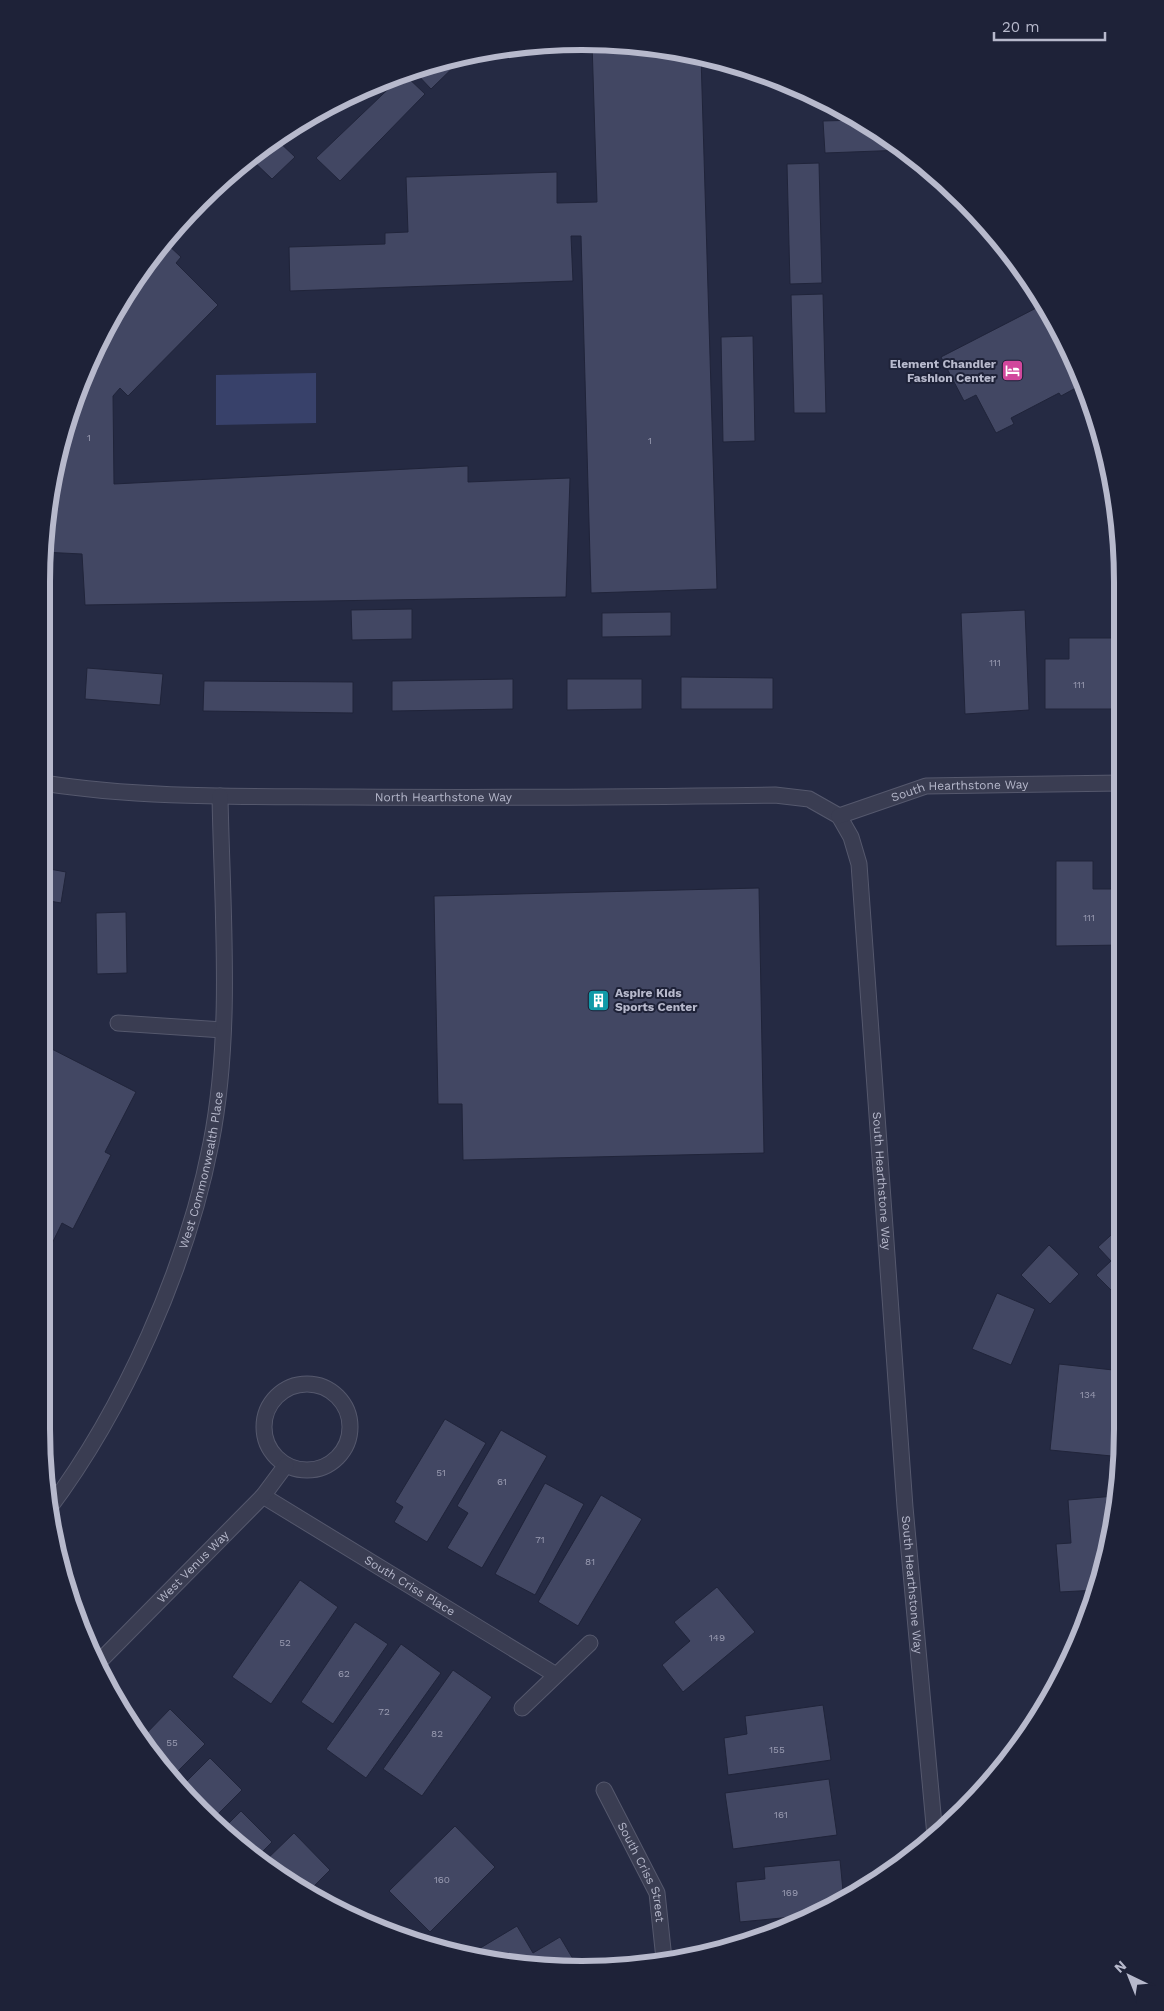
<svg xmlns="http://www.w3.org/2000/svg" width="1164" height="2011" viewBox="0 0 1164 2011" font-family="'Work Sans',sans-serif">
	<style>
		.water { fill: #38416a }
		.building { fill: #424763; stroke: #20243a }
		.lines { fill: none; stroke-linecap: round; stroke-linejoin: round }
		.minor-casing { stroke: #55586d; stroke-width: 17 }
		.minor { stroke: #3a3d52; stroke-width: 15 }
		.labels { text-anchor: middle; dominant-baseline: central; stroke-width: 4; stroke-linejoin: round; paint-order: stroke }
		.number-label { font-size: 10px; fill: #9a9cb2 }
		.poi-label { font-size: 12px; font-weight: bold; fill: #b7b9cc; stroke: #1e2238; text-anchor: end }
		.street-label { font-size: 12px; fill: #b7b9cc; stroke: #1e2238 }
		.rim { fill: none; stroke: #b7b9cc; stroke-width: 6 }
	</style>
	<rect width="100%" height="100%" fill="#252a43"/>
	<path class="water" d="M 316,373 L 316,423 L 216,425 L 216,375 Z"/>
	<path class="building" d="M 592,42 L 687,52 L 701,56 L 717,589 L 591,593 L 581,236 L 571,236 L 573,281 L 290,291 L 289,247 L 385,244 L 385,233 L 408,232 L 406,177 L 557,172 L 557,203 L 597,202 Z
		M 466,55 L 431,89 L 414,71 Z
		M 404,74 L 425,94 L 340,181 L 316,158 Z
		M 858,120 L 882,132 L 904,150 L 825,153 L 823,121 Z
		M 275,138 L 295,157 L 272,179 L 250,158 Z
		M 819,163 L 822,283 L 790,284 L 787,164 Z
		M 165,242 L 181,257 L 176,263 L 218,305 L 128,396 L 120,388 L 113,396 L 114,484 L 468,466 L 468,482 L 570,478 L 566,597 L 85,605 L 82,554 L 42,552 L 70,408 L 132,282 Z
		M 823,294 L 826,413 L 794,413 L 791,295 Z
		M 1044,304 L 1050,311 L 1083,384 L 1061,396 L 1059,393 L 1011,418 L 1014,424 L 996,433 L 976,395 L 964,401 L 941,357 Z
		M 753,336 L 755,441 L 723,442 L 721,337 Z
		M 412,609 L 412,639 L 352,640 L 351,610 Z
		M 1025,610 L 1029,710 L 965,714 L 961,613 Z
		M 671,612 L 671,636 L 602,637 L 602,613 Z
		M 1069,638 L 1112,638 L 1112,709 L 1045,709 L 1045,659 L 1069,659 Z
		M 87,668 L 163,674 L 160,705 L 85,699 Z
		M 681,677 L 773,678 L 773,709 L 681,709 Z
		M 513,679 L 513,709 L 392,711 L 392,681 Z
		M 567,679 L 642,679 L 642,709 L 567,710 Z
		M 204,681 L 353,682 L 353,713 L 203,711 Z
		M 1056,861 L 1093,861 L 1093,889 L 1122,889 L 1122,945 L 1056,946 Z
		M 44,868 L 66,872 L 61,903 L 44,900 Z
		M 759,888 L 764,1153 L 463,1160 L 462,1104 L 438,1104 L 434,896 Z
		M 126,912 L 127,973 L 97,974 L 96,913 Z
		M 44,1045 L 136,1092 L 105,1152 L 111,1155 L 73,1229 L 62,1223 L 45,1258 Z
		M 1122,1225 L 1122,1301 L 1096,1275 L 1111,1261 L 1098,1247 Z
		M 1049,1245 L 1079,1274 L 1050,1304 L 1021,1275 Z
		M 997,1293 L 1035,1309 L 1011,1365 L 972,1349 Z
		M 1059,1364 L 1122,1371 L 1117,1414 L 1122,1414 L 1122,1457 L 1050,1450 Z
		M 445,1419 L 486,1443 L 427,1542 L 394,1522 L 403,1507 L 395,1502 Z
		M 501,1430 L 547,1456 L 482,1568 L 447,1548 L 468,1513 L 457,1506 Z
		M 545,1483 L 584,1504 L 535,1595 L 495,1574 Z
		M 601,1495 L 642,1519 L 578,1626 L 538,1602 Z
		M 1115,1496 L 1097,1590 L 1060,1592 L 1056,1544 L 1071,1543 L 1068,1500 Z
		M 300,1580 L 338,1607 L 271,1704 L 232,1677 Z
		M 717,1587 L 755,1632 L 683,1692 L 662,1665 L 690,1641 L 674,1622 Z
		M 355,1622 L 388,1644 L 333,1724 L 301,1702 Z
		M 401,1644 L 441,1673 L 366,1778 L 326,1749 Z
		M 453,1670 L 492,1697 L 422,1796 L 383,1769 Z
		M 823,1705 L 831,1760 L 728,1775 L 724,1738 L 747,1734 L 745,1716 Z
		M 170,1709 L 205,1744 L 171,1778 L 153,1758 L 141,1739 Z
		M 210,1758 L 242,1790 L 211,1821 L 180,1788 Z
		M 829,1779 L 837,1835 L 733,1849 L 725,1793 Z
		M 241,1811 L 272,1842 L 256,1858 L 222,1830 Z
		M 455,1826 L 495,1867 L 430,1932 L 389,1891 Z
		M 294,1833 L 330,1870 L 307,1893 L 281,1878 L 263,1863 Z
		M 840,1860 L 844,1901 L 813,1915 L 740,1922 L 736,1882 L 765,1879 L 764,1867 Z
		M 517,1926 L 533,1953 L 560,1937 L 576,1964 L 571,1967 L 512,1965 L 467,1956 Z"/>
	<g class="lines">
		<defs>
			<g id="minor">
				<path id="s1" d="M 43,783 C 146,799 249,796 352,797 C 493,798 634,797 775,795 L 809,799 L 839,816"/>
				<path id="s2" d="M 839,816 L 851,837 L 859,864 L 905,1507 L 935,1836"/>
				<path id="s3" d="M 839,816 L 926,786 L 1122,783"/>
				<path d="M 118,1023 L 223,1030"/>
				<circle cx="307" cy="1427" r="43"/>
				<path id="s4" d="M 263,1496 L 556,1675"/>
				<path id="s5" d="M 48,1510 C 124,1409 187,1267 211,1143 C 233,1031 222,909 220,796"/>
				<path id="s6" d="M 96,1665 L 263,1496 L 286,1465"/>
				<path d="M 522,1708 L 590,1643"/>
				<path id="s7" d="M 604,1790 L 657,1893 L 664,1959"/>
			</g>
		</defs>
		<use href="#minor" class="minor-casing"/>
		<use href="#minor" class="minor"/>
	</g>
	<defs>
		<symbol id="hotel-square" viewBox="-11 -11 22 22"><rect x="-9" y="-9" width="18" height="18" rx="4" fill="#d1479c" stroke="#1e2238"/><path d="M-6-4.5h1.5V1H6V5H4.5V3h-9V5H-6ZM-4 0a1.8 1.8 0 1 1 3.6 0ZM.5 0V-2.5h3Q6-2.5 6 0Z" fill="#fff"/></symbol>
		<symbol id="building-square" viewBox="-11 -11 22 22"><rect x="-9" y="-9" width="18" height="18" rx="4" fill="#0f9aa8" stroke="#1e2238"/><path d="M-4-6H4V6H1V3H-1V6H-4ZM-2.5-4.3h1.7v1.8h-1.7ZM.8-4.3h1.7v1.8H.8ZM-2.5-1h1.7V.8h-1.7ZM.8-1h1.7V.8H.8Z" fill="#fff"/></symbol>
	</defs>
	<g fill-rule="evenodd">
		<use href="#hotel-square" x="1000" y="358" width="25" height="25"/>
		<use href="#building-square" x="586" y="988" width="25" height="25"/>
	</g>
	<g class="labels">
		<g class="number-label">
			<text x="89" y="437">1</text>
			<text x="650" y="440">1</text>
			<text x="995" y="662">111</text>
			<text x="1079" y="684">111</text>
			<text x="1089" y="917">111</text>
			<text x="1088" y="1394">134</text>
			<text x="441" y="1472">51</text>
			<text x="502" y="1481">61</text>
			<text x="540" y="1539">71</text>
			<text x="590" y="1561">81</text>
			<text x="717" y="1637">149</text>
			<text x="285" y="1642">52</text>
			<text x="344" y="1673">62</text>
			<text x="384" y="1711">72</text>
			<text x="437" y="1733">82</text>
			<text x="172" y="1742">55</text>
			<text x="777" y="1749">155</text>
			<text x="781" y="1814">161</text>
			<text x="442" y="1879">160</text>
			<text x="790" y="1892">169</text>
		</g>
		<g class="poi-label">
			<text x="996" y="364">Element Chandler<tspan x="996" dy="14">Fashion Center</tspan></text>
			<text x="615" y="993" text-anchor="start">Aspire Kids<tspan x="615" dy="14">Sports Center</tspan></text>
		</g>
		<g class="street-label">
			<text stroke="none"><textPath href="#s3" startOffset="125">South Hearthstone Way</textPath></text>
			<text stroke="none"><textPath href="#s1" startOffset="401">North Hearthstone Way</textPath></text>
			<text stroke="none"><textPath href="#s5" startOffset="376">West Commonwealth Place</textPath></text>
			<text stroke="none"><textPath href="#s2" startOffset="370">South Hearthstone Way</textPath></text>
			<text stroke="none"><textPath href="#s6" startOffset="138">West Venus Way</textPath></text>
			<text stroke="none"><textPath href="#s4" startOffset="172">South Criss Place</textPath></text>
			<text stroke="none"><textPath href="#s2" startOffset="775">South Hearthstone Way</textPath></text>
			<text stroke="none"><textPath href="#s7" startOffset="91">South Criss Street</textPath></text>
		</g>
	</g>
	<path d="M0 0H1164V2011H0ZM582 50H582A532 532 0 0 1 1114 582V1429A532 532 0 0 1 582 1961H582A532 532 0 0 1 50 1429V582A532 532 0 0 1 582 50Z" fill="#1e2238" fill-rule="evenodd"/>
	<path class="rim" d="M582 50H582A532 532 0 0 1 1114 582V1429A532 532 0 0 1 582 1961H582A532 532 0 0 1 50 1429V582A532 532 0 0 1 582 50Z"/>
	<g transform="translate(1129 1976) rotate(317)" stroke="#1e2238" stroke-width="4" paint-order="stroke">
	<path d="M0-4L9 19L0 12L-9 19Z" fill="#b7b9cc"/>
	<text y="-8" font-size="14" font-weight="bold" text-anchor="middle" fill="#b7b9cc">N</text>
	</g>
	<path d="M994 32v8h111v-8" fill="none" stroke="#b7b9cc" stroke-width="2.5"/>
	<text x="1002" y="32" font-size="15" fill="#b7b9cc" stroke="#1e2238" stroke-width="4" paint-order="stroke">20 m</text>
</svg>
